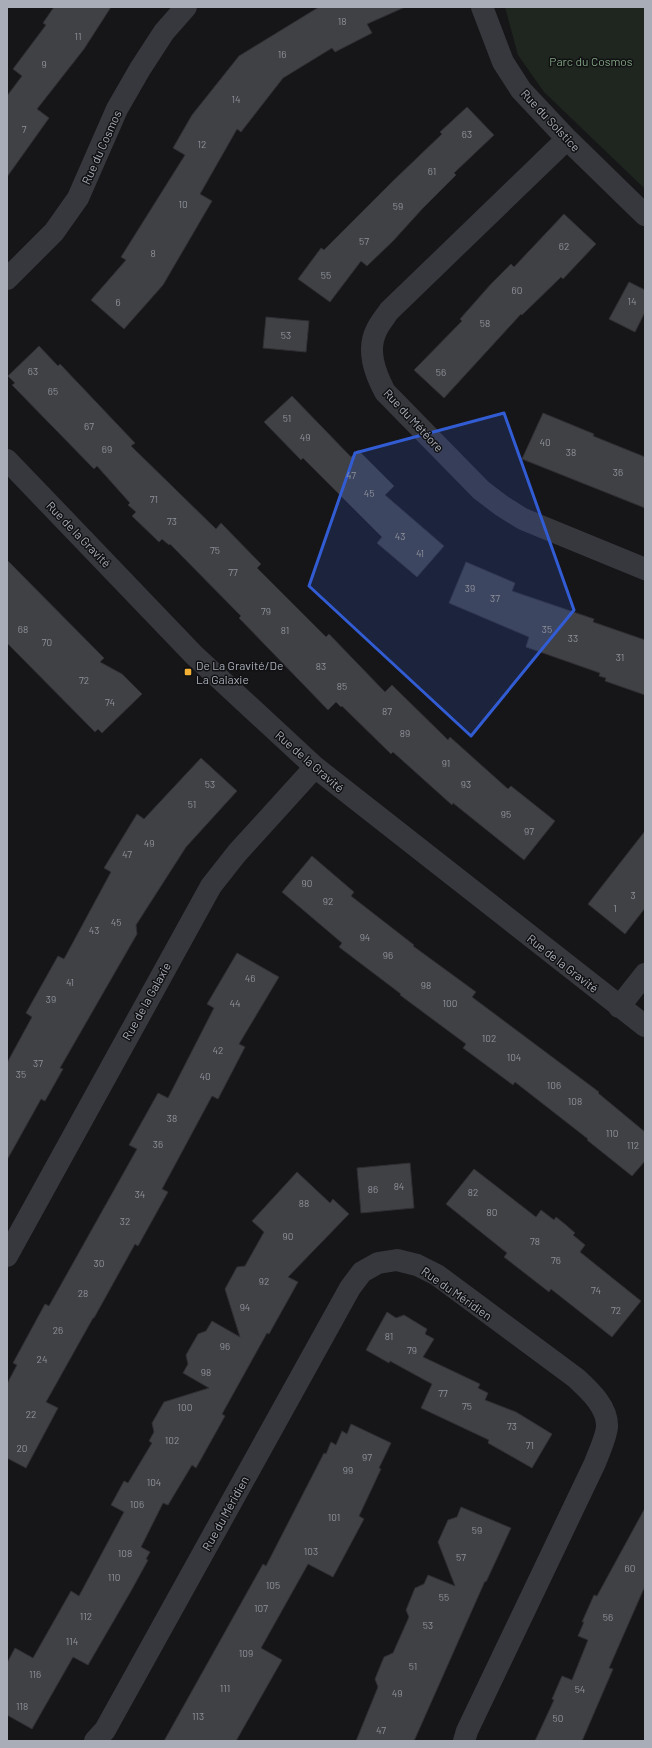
<svg xmlns="http://www.w3.org/2000/svg" width="652" height="1748" viewBox="0 0 652 1748" font-family="Barlow,sans-serif">
	<style>
		.green { fill: #1e261f }
		.building { fill: #404145; stroke: #303034 }
		.lines { fill: none; stroke-linecap: round; stroke-linejoin: round }
		.minor { stroke: #37383d; stroke-width: 22 }
		.marked { fill: #325cd3; fill-opacity: 0.2; stroke: #325cd3; stroke-width: 3; stroke-linejoin: round }
		.poi-dot { fill: #f2b134; stroke: #111113; stroke-width: 1.5 }
		.labels { text-anchor: middle; dominant-baseline: central; stroke-width: 3; stroke-linejoin: round; paint-order: stroke }
		.number-label { font-size: 10px; fill: #8e929b }
		.park-label { font-size: 12px; fill: #7fa381; stroke: #111113 }
		.street-label { font-size: 12px; fill: #a8adb8; stroke: #111113 }
		.poi-label { font-size: 12px; fill: #a8adb8; stroke: #111113; text-anchor: start }
	</style>
	<rect width="100%" height="100%" fill="#161618"/>
	<path class="green" d="M 505,7 L 645,7 L 644,188 L 544,92 L 518,55 Z"/>
	<path class="building" d="M 54,7 L 111,7 L 84,49 L 37,109 L 49,118 L 7,177 L 7,96 L 22,76 L 13,69 L 46,25 L 43,23 Z
		M 319,7 L 405,7 L 367,24 L 372,33 L 335,52 L 332,48 L 283,78 L 241,132 L 237,129 L 200,194 L 212,201 L 163,285 L 124,329 L 91,300 L 126,260 L 121,257 L 185,155 L 173,148 L 192,115 L 239,56 Z
		M 467,107 L 494,135 L 454,173 L 456,175 L 423,208 L 393,241 L 367,266 L 361,261 L 330,302 L 298,279 L 321,248 L 324,250 L 394,180 L 442,134 L 440,132 Z
		M 564,214 L 596,244 L 563,279 L 561,277 L 522,315 L 521,314 L 444,398 L 414,370 L 462,321 L 460,319 L 491,284 L 511,264 L 514,267 Z
		M 629,282 L 645,290 L 645,312 L 635,332 L 609,319 Z
		M 266,317 L 309,321 L 306,352 L 263,348 Z
		M 39,346 L 58,366 L 60,364 L 135,443 L 131,446 L 216,529 L 221,523 L 261,564 L 257,568 L 326,637 L 329,634 L 385,692 L 392,685 L 448,740 L 450,737 L 508,789 L 511,786 L 555,821 L 524,860 L 453,803 L 452,805 L 393,752 L 391,754 L 342,706 L 341,707 L 336,702 L 328,710 L 239,618 L 241,616 L 170,544 L 169,545 L 162,539 L 159,542 L 132,516 L 136,512 L 128,505 L 130,503 L 97,466 L 94,469 L 12,385 L 15,383 L 8,376 Z
		M 292,396 L 351,457 L 358,450 L 394,486 L 385,495 L 444,546 L 417,577 L 377,543 L 382,537 L 303,458 L 301,460 L 264,422 Z
		M 543,413 L 594,434 L 593,436 L 645,457 L 645,508 L 522,459 Z
		M 7,560 L 104,658 L 100,662 L 122,674 L 142,694 L 102,733 L 98,729 L 95,732 L 7,643 Z
		M 466,562 L 515,583 L 512,591 L 594,619 L 593,622 L 645,640 L 645,695 L 605,681 L 606,678 L 599,676 L 600,673 L 526,647 L 529,637 L 449,603 Z
		M 201,758 L 237,791 L 186,847 L 136,925 L 137,934 L 60,1068 L 63,1069 L 45,1101 L 41,1099 L 7,1160 L 7,1063 L 32,1017 L 26,1013 L 58,956 L 64,959 L 111,872 L 104,868 L 137,814 L 144,819 Z
		M 645,831 L 645,908 L 625,934 L 588,904 Z
		M 312,856 L 354,892 L 351,896 L 414,945 L 413,946 L 476,992 L 472,997 L 599,1092 L 598,1093 L 645,1132 L 645,1161 L 632,1176 L 587,1140 L 588,1139 L 515,1082 L 513,1085 L 463,1048 L 466,1044 L 400,995 L 401,994 L 339,947 L 342,943 L 282,892 Z
		M 237,953 L 279,977 L 239,1044 L 245,1047 L 218,1099 L 212,1096 L 162,1189 L 168,1192 L 138,1246 L 135,1244 L 94,1318 L 93,1318 L 46,1402 L 58,1408 L 26,1468 L 7,1458 L 7,1384 L 17,1365 L 13,1363 L 45,1304 L 49,1306 L 137,1149 L 129,1145 L 158,1093 L 168,1098 L 214,1008 L 207,1004 Z
		M 410,1163 L 414,1208 L 361,1213 L 357,1168 Z
		M 474,1169 L 536,1217 L 541,1210 L 554,1220 L 556,1217 L 566,1225 L 575,1233 L 573,1235 L 585,1245 L 580,1252 L 641,1301 L 612,1337 L 551,1289 L 549,1292 L 504,1257 L 507,1253 L 446,1204 Z
		M 297,1172 L 330,1203 L 333,1199 L 349,1214 L 288,1277 L 298,1282 L 269,1334 L 267,1333 L 222,1414 L 225,1416 L 196,1468 L 192,1465 L 168,1505 L 163,1503 L 141,1547 L 150,1552 L 146,1559 L 148,1560 L 131,1591 L 88,1665 L 73,1657 L 32,1729 L 7,1715 L 7,1663 L 15,1648 L 33,1658 L 71,1591 L 79,1596 L 124,1512 L 111,1505 L 124,1481 L 128,1483 L 152,1443 L 149,1441 L 154,1432 L 152,1423 L 164,1402 L 209,1388 L 183,1373 L 188,1364 L 186,1355 L 198,1334 L 206,1331 L 212,1321 L 240,1337 L 225,1289 L 237,1267 L 245,1266 L 264,1232 L 252,1221 Z
		M 387,1312 L 396,1318 L 404,1315 L 427,1329 L 425,1334 L 434,1339 L 423,1357 L 480,1384 L 478,1388 L 488,1393 L 485,1400 L 516,1412 L 552,1434 L 532,1468 L 488,1443 L 489,1440 L 421,1408 L 432,1384 L 390,1361 L 389,1363 L 366,1350 Z
		M 351,1424 L 391,1443 L 379,1468 L 381,1469 L 359,1516 L 364,1519 L 333,1577 L 308,1564 L 261,1648 L 282,1660 L 236,1741 L 164,1741 L 263,1564 L 266,1566 L 324,1453 L 326,1454 L 331,1442 L 336,1445 L 342,1431 L 347,1434 Z
		M 461,1507 L 511,1528 L 486,1582 L 485,1581 L 414,1741 L 356,1741 L 378,1687 L 375,1679 L 384,1657 L 393,1653 L 409,1617 L 406,1610 L 415,1588 L 424,1584 L 428,1575 L 455,1586 L 438,1542 L 448,1520 L 457,1517 Z
		M 645,1508 L 645,1586 L 609,1668 L 613,1669 L 582,1741 L 535,1741 L 554,1700 L 552,1699 L 562,1676 L 572,1680 L 588,1640 L 578,1636 L 584,1622 L 582,1622 L 594,1595 L 597,1596 Z"/>
	<g class="lines">
		<path class="minor" d="M 482,7 L 503,62 L 521,90 L 567,139 L 645,215
			M 567,139 L 389,311 C 385,317 380,323 377,329 C 366,350 375,373 385,392 L 481,490 L 502,506 L 523,519 L 645,569
			M 7,279 L 54,232 L 78,198 L 117,109 L 140,69 L 164,32 L 186,7
			M 7,460 L 194,655 L 315,767 L 645,1026
			M 619,1007 L 645,974
			M 7,1256 L 211,886 L 237,853 L 315,767
			M 95,1741 L 105,1730 L 350,1288 L 362,1272 L 378,1263 L 397,1260 L 417,1265 L 437,1275 L 576,1378 C 589,1390 608,1407 607,1427 C 606,1438 599,1452 595,1463 L 467,1731 L 464,1741"/>
	</g>
	<path class="marked" d="M 504,413 L 574,610 L 471,736 L 309,586 L 355,453 Z"/>
	<rect class="poi-dot" x="184" y="668" width="8" height="8" rx="2"/>
	<g class="labels">
		<g class="number-label">
			<text x="342" y="21">18</text>
			<text x="78" y="36">11</text>
			<text x="282" y="54">16</text>
			<text x="44" y="64">9</text>
			<text x="236" y="99">14</text>
			<text x="24" y="129">7</text>
			<text x="467" y="134">63</text>
			<text x="202" y="144">12</text>
			<text x="432" y="171">61</text>
			<text x="183" y="204">10</text>
			<text x="398" y="206">59</text>
			<text x="364" y="241">57</text>
			<text x="564" y="246">62</text>
			<text x="153" y="253">8</text>
			<text x="326" y="275">55</text>
			<text x="517" y="290">60</text>
			<text x="632" y="301">14</text>
			<text x="118" y="302">6</text>
			<text x="485" y="323">58</text>
			<text x="286" y="335">53</text>
			<text x="33" y="371">63</text>
			<text x="441" y="372">56</text>
			<text x="53" y="391">65</text>
			<text x="287" y="418">51</text>
			<text x="89" y="426">67</text>
			<text x="305" y="437">49</text>
			<text x="545" y="442">40</text>
			<text x="107" y="449">69</text>
			<text x="571" y="452">38</text>
			<text x="618" y="472">36</text>
			<text x="351" y="475">47</text>
			<text x="369" y="493">45</text>
			<text x="154" y="499">71</text>
			<text x="172" y="521">73</text>
			<text x="400" y="536">43</text>
			<text x="215" y="550">75</text>
			<text x="420" y="553">41</text>
			<text x="233" y="572">77</text>
			<text x="470" y="588">39</text>
			<text x="495" y="598">37</text>
			<text x="266" y="611">79</text>
			<text x="23" y="629">68</text>
			<text x="547" y="629">35</text>
			<text x="285" y="630">81</text>
			<text x="573" y="638">33</text>
			<text x="47" y="642">70</text>
			<text x="620" y="657">31</text>
			<text x="321" y="666">83</text>
			<text x="84" y="680">72</text>
			<text x="342" y="686">85</text>
			<text x="110" y="702">74</text>
			<text x="387" y="711">87</text>
			<text x="405" y="733">89</text>
			<text x="446" y="763">91</text>
			<text x="210" y="784">53</text>
			<text x="466" y="784">93</text>
			<text x="192" y="804">51</text>
			<text x="506" y="814">95</text>
			<text x="529" y="831">97</text>
			<text x="149" y="843">49</text>
			<text x="127" y="854">47</text>
			<text x="307" y="883">90</text>
			<text x="633" y="895">3</text>
			<text x="328" y="901">92</text>
			<text x="615" y="908">1</text>
			<text x="116" y="922">45</text>
			<text x="94" y="930">43</text>
			<text x="365" y="937">94</text>
			<text x="388" y="955">96</text>
			<text x="250" y="978">46</text>
			<text x="70" y="982">41</text>
			<text x="426" y="985">98</text>
			<text x="51" y="999">39</text>
			<text x="235" y="1003">44</text>
			<text x="450" y="1003">100</text>
			<text x="489" y="1038">102</text>
			<text x="218" y="1050">42</text>
			<text x="514" y="1057">104</text>
			<text x="38" y="1063">37</text>
			<text x="21" y="1074">35</text>
			<text x="205" y="1076">40</text>
			<text x="554" y="1085">106</text>
			<text x="575" y="1101">108</text>
			<text x="172" y="1118">38</text>
			<text x="612" y="1133">110</text>
			<text x="158" y="1144">36</text>
			<text x="633" y="1145">112</text>
			<text x="399" y="1186">84</text>
			<text x="373" y="1189">86</text>
			<text x="473" y="1192">82</text>
			<text x="140" y="1194">34</text>
			<text x="304" y="1203">88</text>
			<text x="492" y="1212">80</text>
			<text x="125" y="1221">32</text>
			<text x="288" y="1236">90</text>
			<text x="535" y="1241">78</text>
			<text x="556" y="1260">76</text>
			<text x="99" y="1263">30</text>
			<text x="264" y="1281">92</text>
			<text x="596" y="1290">74</text>
			<text x="83" y="1293">28</text>
			<text x="245" y="1307">94</text>
			<text x="616" y="1310">72</text>
			<text x="58" y="1330">26</text>
			<text x="389" y="1336">81</text>
			<text x="225" y="1346">96</text>
			<text x="412" y="1350">79</text>
			<text x="42" y="1359">24</text>
			<text x="206" y="1372">98</text>
			<text x="443" y="1393">77</text>
			<text x="467" y="1406">75</text>
			<text x="185" y="1407">100</text>
			<text x="31" y="1414">22</text>
			<text x="512" y="1426">73</text>
			<text x="172" y="1440">102</text>
			<text x="530" y="1445">71</text>
			<text x="22" y="1448">20</text>
			<text x="367" y="1457">97</text>
			<text x="348" y="1470">99</text>
			<text x="154" y="1482">104</text>
			<text x="137" y="1504">106</text>
			<text x="334" y="1517">101</text>
			<text x="477" y="1530">59</text>
			<text x="311" y="1551">103</text>
			<text x="125" y="1553">108</text>
			<text x="461" y="1557">57</text>
			<text x="630" y="1568">60</text>
			<text x="114" y="1577">110</text>
			<text x="273" y="1585">105</text>
			<text x="444" y="1597">55</text>
			<text x="261" y="1608">107</text>
			<text x="86" y="1616">112</text>
			<text x="608" y="1617">56</text>
			<text x="428" y="1625">53</text>
			<text x="72" y="1641">114</text>
			<text x="246" y="1653">109</text>
			<text x="413" y="1666">51</text>
			<text x="35" y="1674">116</text>
			<text x="225" y="1688">111</text>
			<text x="580" y="1689">54</text>
			<text x="397" y="1693">49</text>
			<text x="22" y="1706">118</text>
			<text x="198" y="1716">113</text>
			<text x="558" y="1718">50</text>
			<text x="381" y="1730">47</text>
		</g>
		<g class="park-label">
			<text x="591" y="61">Parc du Cosmos</text>
		</g>
		<g class="street-label">
			<text transform="translate(551 120) rotate(47)">Rue du Solstice</text>
			<text transform="translate(101 147) rotate(-66)">Rue du Cosmos</text>
			<text transform="translate(414 420) rotate(47)">Rue du Météore</text>
			<text transform="translate(79 534) rotate(46)">Rue de la Gravité</text>
			<text transform="translate(310 761) rotate(41)">Rue de la Gravité</text>
			<text transform="translate(563 963) rotate(38)">Rue de la Gravité</text>
			<text transform="translate(146 1001) rotate(-61)">Rue de la Galaxie</text>
			<text transform="translate(457 1293) rotate(35)">Rue du Méridien</text>
			<text transform="translate(225 1513) rotate(-61)">Rue du Méridien</text>
		</g>
		<g class="poi-label">
			<text x="196" y="665">De La Gravité/De<tspan x="196" dy="14">La Galaxie</tspan></text>
		</g>
	</g>
	<rect width="652" height="1748" fill="none" stroke="#a8adb8" stroke-width="16"/>
</svg>
